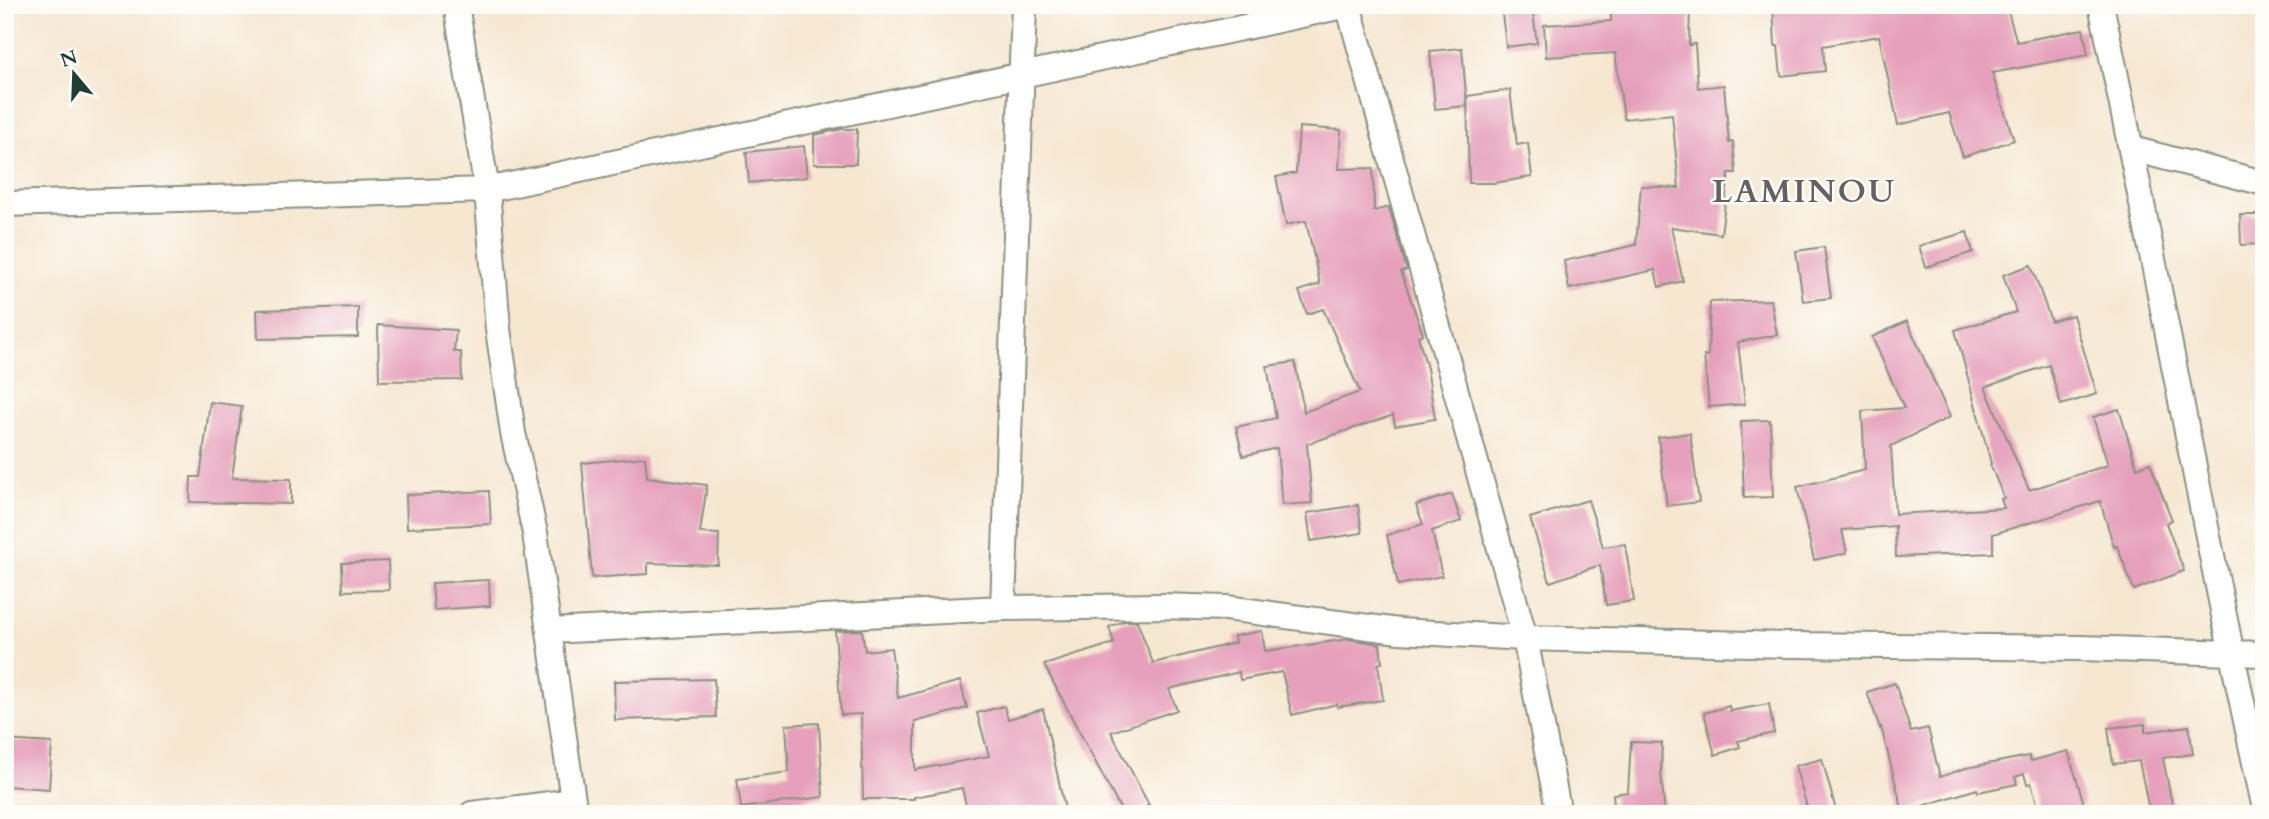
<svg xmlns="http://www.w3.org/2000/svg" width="2269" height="819" viewBox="0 0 2269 819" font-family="Cardo,serif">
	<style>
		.building { fill: #e6a0bb }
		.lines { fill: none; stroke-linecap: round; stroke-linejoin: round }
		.street-casing { stroke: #8a9282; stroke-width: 28 }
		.street { stroke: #fff; stroke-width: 24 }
		.labels { text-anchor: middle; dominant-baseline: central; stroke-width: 5; stroke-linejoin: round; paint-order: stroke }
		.district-label { font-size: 32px; font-weight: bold; letter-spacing: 2px; fill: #656063; stroke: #fdfcf7 }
	</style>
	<rect width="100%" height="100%" fill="#fdfcf7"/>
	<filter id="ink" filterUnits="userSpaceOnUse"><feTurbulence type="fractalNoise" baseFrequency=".0143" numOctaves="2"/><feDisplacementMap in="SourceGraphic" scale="14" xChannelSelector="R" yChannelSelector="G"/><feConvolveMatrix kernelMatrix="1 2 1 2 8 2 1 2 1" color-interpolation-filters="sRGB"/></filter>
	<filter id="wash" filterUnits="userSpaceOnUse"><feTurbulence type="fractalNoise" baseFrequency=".00686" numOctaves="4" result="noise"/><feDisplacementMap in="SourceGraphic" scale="28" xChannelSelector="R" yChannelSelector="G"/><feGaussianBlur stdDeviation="1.57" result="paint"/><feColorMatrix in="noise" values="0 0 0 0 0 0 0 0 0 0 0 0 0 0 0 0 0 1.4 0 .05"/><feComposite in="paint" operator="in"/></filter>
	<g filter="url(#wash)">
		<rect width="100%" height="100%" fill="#f6e7d1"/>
		<g id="blocks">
			<path class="building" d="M 1501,5 L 1532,5 L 1537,43 L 1506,47 Z
				M 1611,5 L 1690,5 L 1689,45 L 1695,44 L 1698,88 L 1724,85 L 1729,143 L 1733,142 L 1736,173 L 1729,173 L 1721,234 L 1671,227 L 1683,281 L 1659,287 L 1655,270 L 1569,289 L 1564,261 L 1636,245 L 1641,186 L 1679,188 L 1672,114 L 1624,119 L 1615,53 L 1546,57 L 1544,25 L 1611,21 Z
				M 1773,5 L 2006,5 L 2017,42 L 2083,29 L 2088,55 L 1992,73 L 2014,140 L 1963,157 L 1949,113 L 1898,125 L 1879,36 L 1823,46 L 1825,71 L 1781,76 L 1778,46 L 1775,46 Z
				M 1462,48 L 1467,106 L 1435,109 L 1430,51 Z
				M 1510,90 L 1517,145 L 1528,143 L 1532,177 L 1494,183 L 1469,183 L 1467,96 Z
				M 1299,127 L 1341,130 L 1339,169 L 1373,168 L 1374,211 L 1389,207 L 1407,270 L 1401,272 L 1423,334 L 1418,336 L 1427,368 L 1435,419 L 1395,426 L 1393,415 L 1307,444 L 1312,503 L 1282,505 L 1277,448 L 1243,456 L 1236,427 L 1276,418 L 1267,366 L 1295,362 L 1304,412 L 1360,392 L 1323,309 L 1307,314 L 1299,291 L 1320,284 L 1306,221 L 1286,225 L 1276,177 L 1296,173 Z
				M 842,129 L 857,129 L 856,164 L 814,164 L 814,135 Z
				M 804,146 L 807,177 L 749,183 L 746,152 Z
				M 2240,215 L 2264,215 L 2264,244 L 2241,245 Z
				M 1967,232 L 1973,252 L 1926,267 L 1919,246 Z
				M 1824,247 L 1831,298 L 1803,301 L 1796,251 Z
				M 2031,265 L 2051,321 L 2073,315 L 2097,394 L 2061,405 L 2049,365 L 1985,387 L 2029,490 L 2108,465 L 2093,417 L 2119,409 L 2137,468 L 2150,463 L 2172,520 L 2166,523 L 2184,571 L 2134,590 L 2117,546 L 2114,547 L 2100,501 L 1993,534 L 1993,553 L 1896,557 L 1895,526 L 1842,530 L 1847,553 L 1814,560 L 1797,487 L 1865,470 L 1862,411 L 1904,408 L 1872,337 L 1907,321 L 1950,417 L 1891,446 L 1895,514 L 2004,508 L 2001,499 L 2004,498 L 1990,464 L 1991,463 L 1955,330 L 2016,312 L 2003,275 Z
				M 1771,300 L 1777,335 L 1738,342 L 1745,404 L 1709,407 L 1704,356 L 1708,356 L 1710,302 Z
				M 358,307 L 358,337 L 258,339 L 257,310 Z
				M 378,325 L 456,330 L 454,352 L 461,352 L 462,380 L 379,381 Z
				M 210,402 L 242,406 L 232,478 L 291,479 L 291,504 L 190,502 L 191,477 L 200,477 Z
				M 1770,420 L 1773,497 L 1744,498 L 1741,421 Z
				M 1690,433 L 1699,502 L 1667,506 L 1658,437 Z
				M 645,457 L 647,477 L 707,485 L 700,533 L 719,534 L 718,565 L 648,563 L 648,574 L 592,578 L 582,463 Z
				M 489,491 L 491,524 L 407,528 L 406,495 Z
				M 1452,494 L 1461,521 L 1432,531 L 1442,576 L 1398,585 L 1387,535 L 1423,524 L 1416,505 Z
				M 1588,500 L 1603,547 L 1625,544 L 1634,601 L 1606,605 L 1600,565 L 1550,582 L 1530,518 Z
				M 1358,505 L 1362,533 L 1311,541 L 1307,513 Z
				M 388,561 L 389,590 L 343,591 L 342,563 Z
				M 489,580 L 490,606 L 434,610 L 432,583 Z
				M 1124,621 L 1137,621 L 1153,663 L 1235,643 L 1234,636 L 1262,631 L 1265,651 L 1349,639 L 1380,644 L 1382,663 L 1378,664 L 1383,700 L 1337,707 L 1337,704 L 1292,715 L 1282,672 L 1240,680 L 1239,672 L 1169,689 L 1177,710 L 1111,732 L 1149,805 L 1133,814 L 1123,814 L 1044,665 L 1114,643 L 1109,627 Z
				M 862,630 L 865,651 L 891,648 L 898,698 L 960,681 L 967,708 L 915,722 L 915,770 L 989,756 L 977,713 L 1004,706 L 1008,719 L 1043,709 L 1066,814 L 968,814 L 962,788 L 914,797 L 914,799 L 863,799 L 861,714 L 841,715 L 835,631 Z
				M 714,679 L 716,717 L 615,720 L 614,681 Z
				M 1895,683 L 1911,732 L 1928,728 L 1940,777 L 1966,768 L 2029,756 L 2031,761 L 2068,751 L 2084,804 L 2053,814 L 2040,814 L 2031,783 L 2027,784 L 2024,774 L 2015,777 L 2017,784 L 1978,792 L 1977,789 L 1903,812 L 1881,727 L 1880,728 L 1867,692 Z
				M 1769,704 L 1774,733 L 1738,741 L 1740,747 L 1715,755 L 1704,713 L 1729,706 L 1730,711 Z
				M 819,723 L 823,797 L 741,808 L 737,779 L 789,772 L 786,725 Z
				M 2145,724 L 2145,732 L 2189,726 L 2193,754 L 2163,758 L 2174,814 L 2150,814 L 2139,761 L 2113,764 L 2108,728 Z
				M 5,740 L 52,743 L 49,789 L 5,786 Z
				M 1631,742 L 1662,743 L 1661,773 L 1665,814 L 1615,814 L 1613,794 L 1628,792 Z
				M 1822,759 L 1837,814 L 1809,814 L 1795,766 Z"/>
		</g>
	</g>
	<g filter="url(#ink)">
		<use href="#blocks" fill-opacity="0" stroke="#8a9282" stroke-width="2"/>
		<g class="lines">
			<defs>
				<path id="street" d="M 456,5 L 487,190 L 498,329 L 513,433 L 535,533 L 575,814
					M 1348,5 L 1525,638 L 1559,814
					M 2101,5 C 2158,271 2205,539 2264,804
					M 2132,149 L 2264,183
					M 5,204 L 487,190 L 1348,5
					M 1003,608 L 1024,5
					M 549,631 L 1003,608 L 1161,606 L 1226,608 L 1399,631 L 1525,638 L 1788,645 L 2080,648 L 2264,654
					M 472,814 L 573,801"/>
			</defs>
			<use href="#street" class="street-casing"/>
			<use href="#street" class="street"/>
		</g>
	</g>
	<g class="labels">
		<g class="district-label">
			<text x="1804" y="192">LAMINOU</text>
		</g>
	</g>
	<rect width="2269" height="819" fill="none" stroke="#fdfcf7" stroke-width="28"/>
	<g transform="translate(74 74) rotate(341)" stroke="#fdfcf7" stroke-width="5" paint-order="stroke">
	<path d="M0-5L12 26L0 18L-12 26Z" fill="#1f3d34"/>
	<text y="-10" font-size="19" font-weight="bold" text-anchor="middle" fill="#1f3d34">N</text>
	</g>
</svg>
